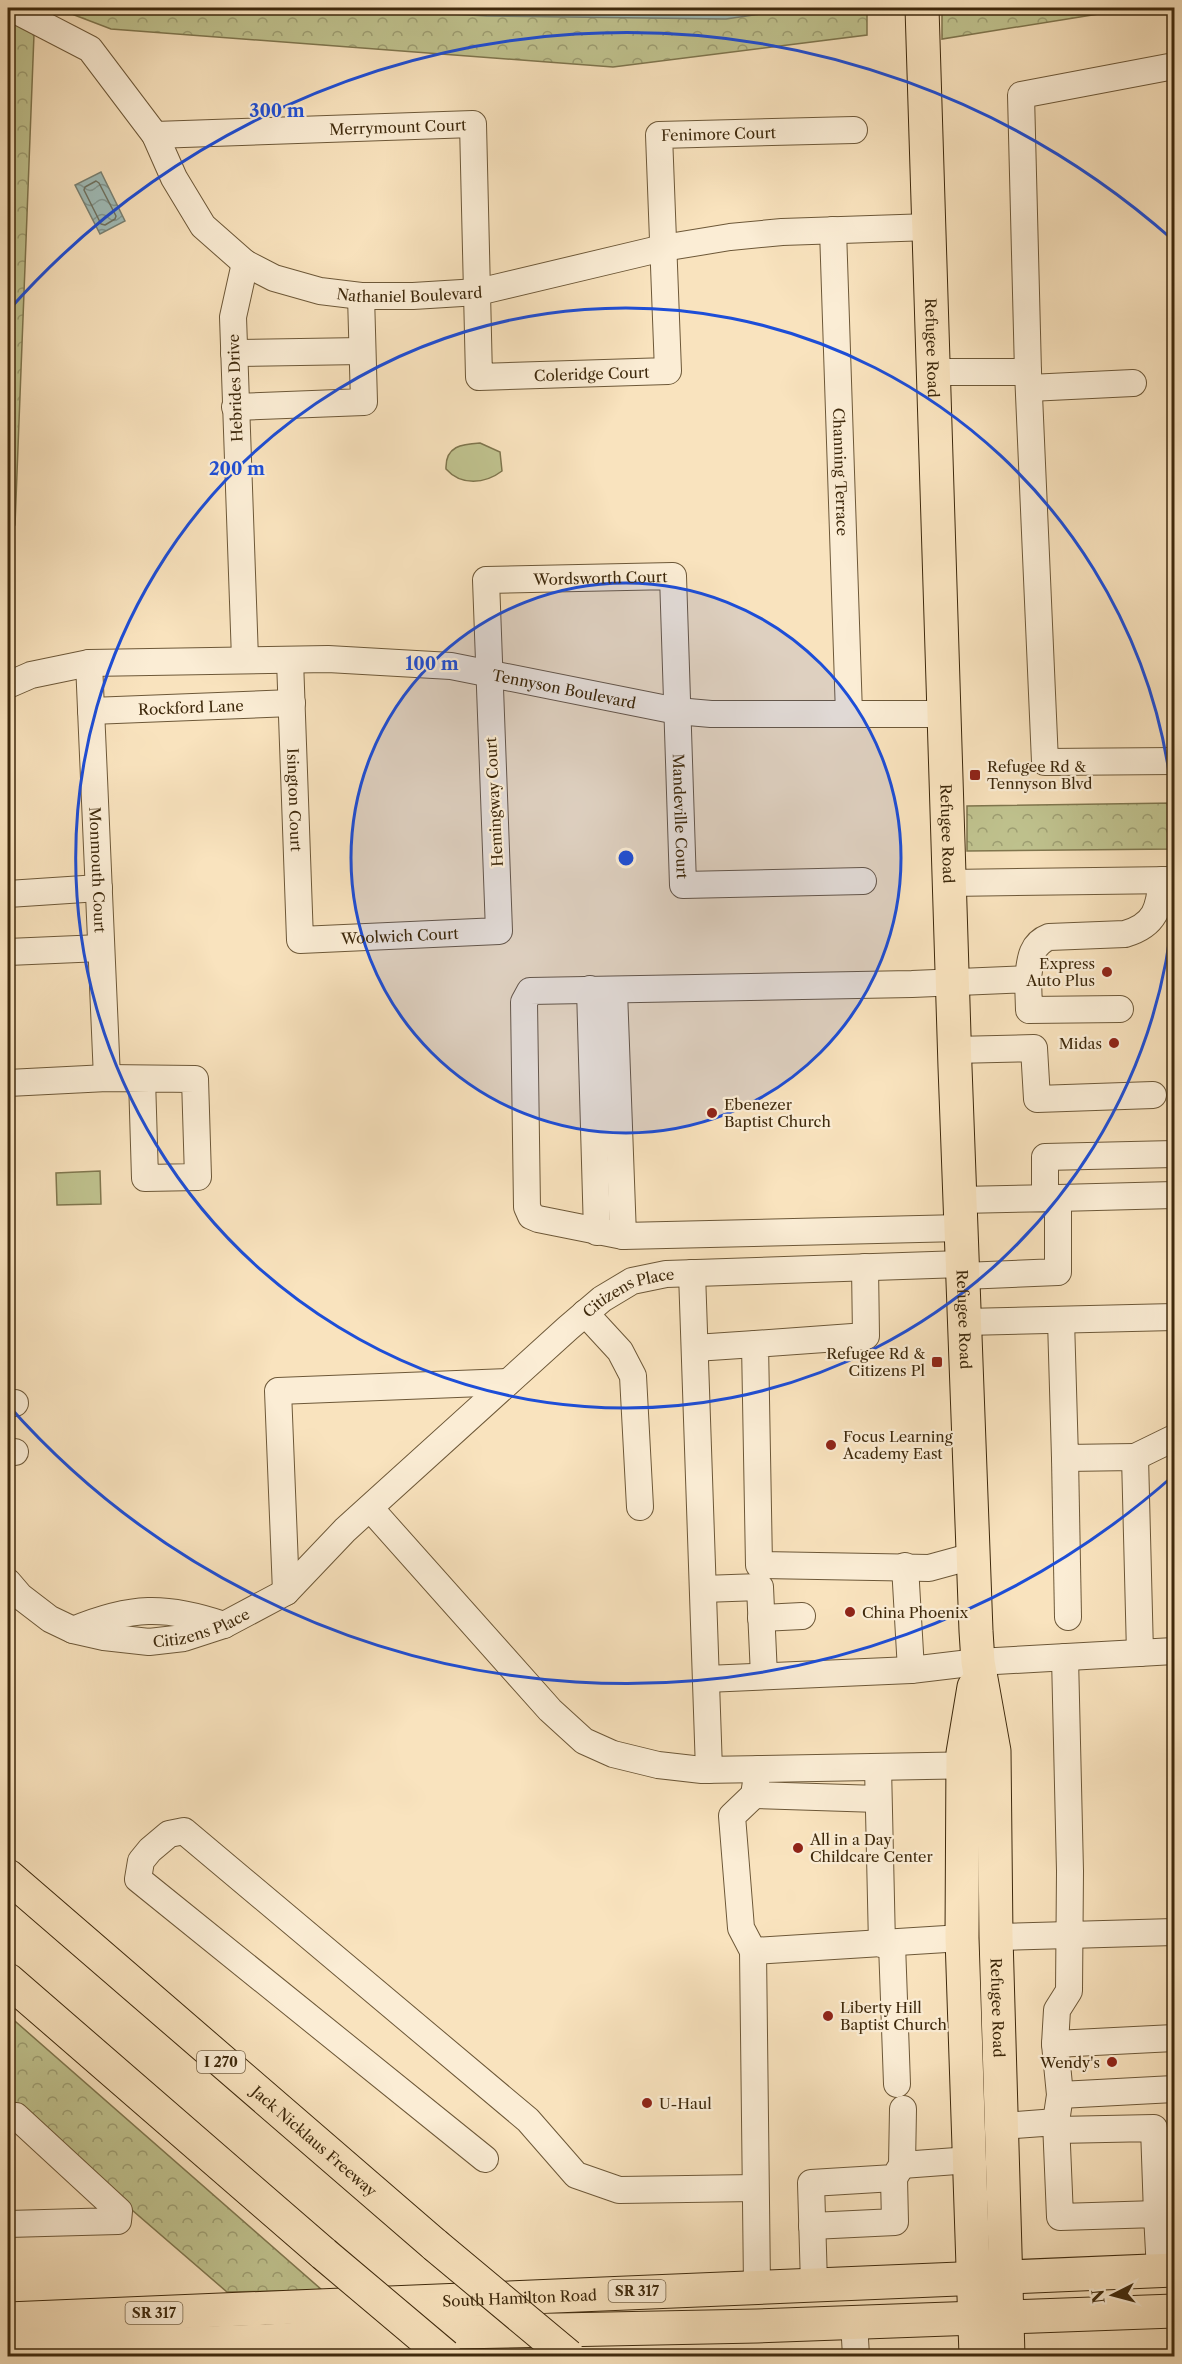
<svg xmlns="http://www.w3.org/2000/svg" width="1182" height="2364" viewBox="0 0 1182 2364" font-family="'Libre Caslon Text',serif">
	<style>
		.forest { fill: url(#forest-crowns); stroke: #7f764e; stroke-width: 1.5 }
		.park { fill: #c0c38f; stroke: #7f764e; stroke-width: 1.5 }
		.water { fill: url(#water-waves); stroke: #798274; stroke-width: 1.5 }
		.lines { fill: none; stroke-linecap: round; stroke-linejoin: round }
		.shore { stroke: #6f7362; stroke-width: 1.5 }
		.minor-casing { stroke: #6d5838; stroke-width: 28 }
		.major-casing { stroke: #3e290c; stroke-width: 35 }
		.highway-casing { stroke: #3e290c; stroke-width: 35 }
		.minor { stroke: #fbedd5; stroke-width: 26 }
		.major { stroke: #f9e3be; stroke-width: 33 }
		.highway { stroke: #f9e3be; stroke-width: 33 }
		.highway-bridge-casing { stroke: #3e290c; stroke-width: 35; stroke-linecap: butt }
		.highway-bridge { stroke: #f9e3be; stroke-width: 33 }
		.ring { fill: none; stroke: #1d4ed8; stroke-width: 3 }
		.poi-dot { fill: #8f2418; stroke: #fbedd5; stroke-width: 2 }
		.labels { text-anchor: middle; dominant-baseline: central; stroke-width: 4.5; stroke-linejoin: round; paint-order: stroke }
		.shield { fill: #fbedd5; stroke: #776448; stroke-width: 1.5 }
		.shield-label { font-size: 14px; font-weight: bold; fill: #3e290c }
		.street-label { font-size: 15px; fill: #3e290c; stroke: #fbedd5 }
		.poi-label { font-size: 15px; fill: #3e290c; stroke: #fbedd5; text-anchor: start }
		.centre { fill: #1d4ed8; stroke: #fbedd5; stroke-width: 3 }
		.ring-label { font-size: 18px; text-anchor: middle; font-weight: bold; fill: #1d4ed8; stroke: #fbedd5; stroke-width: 4.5; stroke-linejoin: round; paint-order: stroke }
	</style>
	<defs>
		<pattern id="forest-crowns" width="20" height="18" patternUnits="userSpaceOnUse" patternTransform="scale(1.5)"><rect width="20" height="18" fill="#c0c38f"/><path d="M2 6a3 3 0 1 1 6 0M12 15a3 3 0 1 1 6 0" fill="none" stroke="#9d9e73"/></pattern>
		<pattern id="water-waves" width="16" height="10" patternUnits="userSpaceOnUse" patternTransform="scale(1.5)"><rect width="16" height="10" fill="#a0bdb9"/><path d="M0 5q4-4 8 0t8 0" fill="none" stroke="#849a95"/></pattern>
	</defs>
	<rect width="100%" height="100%" fill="#f9e3be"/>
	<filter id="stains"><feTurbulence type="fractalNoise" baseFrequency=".00333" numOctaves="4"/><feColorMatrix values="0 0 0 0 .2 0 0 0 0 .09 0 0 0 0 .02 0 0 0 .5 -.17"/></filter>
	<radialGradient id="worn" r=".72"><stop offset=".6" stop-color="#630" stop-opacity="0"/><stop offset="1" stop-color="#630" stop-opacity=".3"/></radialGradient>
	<path class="forest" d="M 8,8 L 34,34 L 15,525 L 8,534 Z
		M 56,8 L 867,8 L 867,35 L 613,67 L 111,29 Z
		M 942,8 L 1136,8 L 942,39 Z
		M 1174,803 L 1174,849 L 967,851 L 967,806 Z
		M 8,2015 L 322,2290 L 227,2292 L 8,2103 Z"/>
	<path class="park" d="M 480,443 L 500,452 L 502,471 C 485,484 461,486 446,469 C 445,446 462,444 480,443 Z
		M 100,1171 L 101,1204 L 57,1205 L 56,1173 Z"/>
	<path class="water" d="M 338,8 L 803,8 L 726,19 L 487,16 Z
		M 101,172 L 125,221 L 100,234 L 75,185 Z"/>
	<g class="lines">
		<path class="shore" d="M 441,8 L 487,10 L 725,13 L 764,8
			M 96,181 L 99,183 L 116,216 L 115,219 L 105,225 L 101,224 L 84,190 L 85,187 Z"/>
		<defs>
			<g id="minor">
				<path id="s1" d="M 11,8 L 90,49 L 155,135 L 174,178 L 203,226 L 245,263 L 274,278 L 320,291 L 361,296 L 413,296 L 478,292 L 663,248 L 730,237 L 782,232 L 930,227"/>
				<path d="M 1174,66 L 1021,95 L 1028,372 L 1045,762 L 1174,761"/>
				<path id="s2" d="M 155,135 L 473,124 L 479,377 L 668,371 L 659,135 L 854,130"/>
				<path id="s3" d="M 833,230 L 849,714"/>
				<path d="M 234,353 L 362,351"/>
				<path d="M 934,372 L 1028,372"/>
				<path d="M 1029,388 L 1133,383"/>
				<path d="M 235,407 L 364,402 L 361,296"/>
				<path d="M 245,659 L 233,317 L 245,263"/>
				<path id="s4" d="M 290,660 L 300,940 L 499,931 L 486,580 L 673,576 L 683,885 L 863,881"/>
				<path id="s5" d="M 89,663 L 107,1078"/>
				<path id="s6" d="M 8,685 L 31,675 L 89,663 L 328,659 L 451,666 L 677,711 L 711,714 L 945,714"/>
				<path id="s7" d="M 91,711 L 292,703"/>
				<path d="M 949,883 L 1174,880"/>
				<path d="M 8,894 L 99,888"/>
				<path d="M 8,952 L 101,948"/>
				<path d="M 1028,979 C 1030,962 1030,944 1049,937 L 1125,934 C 1156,925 1159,908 1162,880"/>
				<path d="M 590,989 L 597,1232"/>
				<path d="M 614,991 L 623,1236 L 961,1228"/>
				<path d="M 954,1050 L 1034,1048 L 1037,1099 L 1153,1095"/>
				<path d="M 8,1083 L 107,1078 L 195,1079 L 198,1177 L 145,1178 L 142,1079"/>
				<path d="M 1045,1198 L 1045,1157 L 1174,1154"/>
				<path d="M 1058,1198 L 1174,1195"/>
				<path d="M 960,1200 L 1058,1198 L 1058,1272 L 963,1276"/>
				<path d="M 623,1236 L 538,1219 L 531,1216 L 527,1207 L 524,1002 L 530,991 L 912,984 L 1028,979 L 1029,1010 L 1120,1009"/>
				<path d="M 865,1267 L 866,1336 L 755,1344 L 759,1565 L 929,1568 L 973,1556"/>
				<path d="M 692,1273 L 709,1770"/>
				<path d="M 585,1313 L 620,1351 L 633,1376 L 640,1507"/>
				<path d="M 1061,1320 L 1065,1458 L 1135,1457 L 1140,1653"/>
				<path d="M 965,1322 L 1174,1317"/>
				<path d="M 695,1348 L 755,1344"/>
				<path d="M 8,1403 L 15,1403"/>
				<path d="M 8,1453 L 15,1452"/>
				<path d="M 1135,1457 L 1174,1438"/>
				<path d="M 1065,1458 L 1068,1617"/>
				<path d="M 370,1508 L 550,1710 L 584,1741 L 613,1754 L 658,1765 L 702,1770 L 981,1765"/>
				<path d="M 905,1566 L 911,1670"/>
				<path id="s8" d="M 8,1582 L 20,1596 L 50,1619 L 73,1630 L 104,1637 L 149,1642 L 184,1638 L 224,1625 L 286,1592 L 345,1530 L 568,1328 L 602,1299 L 632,1281 L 666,1274 L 962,1264"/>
				<path d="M 703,1589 L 760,1587 L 764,1676"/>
				<path d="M 286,1592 L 278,1391 L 508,1382"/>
				<path d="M 761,1618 L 802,1616"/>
				<path d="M 73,1630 C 131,1606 165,1605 224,1625"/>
				<path d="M 706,1679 L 911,1670 L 978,1662 L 1174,1651"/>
				<path d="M 878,1767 L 882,1944"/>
				<path d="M 754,1795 L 878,1799"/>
				<path d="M 996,1937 L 1174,1932"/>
				<path d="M 892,1944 L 897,2084"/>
				<path d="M 753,1951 L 962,1938"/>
				<path d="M 1055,2044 L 1057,2010 L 1069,1991 L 1070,1871 L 1065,1657"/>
				<path d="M 1060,2095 L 1174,2089"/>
				<path d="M 8,2117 L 16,2116 L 119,2211 L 118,2221 L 8,2224"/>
				<path d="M 1056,2122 L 1060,2095 L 1055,2044 L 1174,2038"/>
				<path d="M 1003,2126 L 1056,2122 L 1060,2217 L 1157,2214 L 1160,2271"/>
				<path d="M 1057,2130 L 1154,2128 L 1157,2214"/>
				<path d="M 485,2159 L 138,1879 L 141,1861 L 150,1850 L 169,1834 L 184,1831 L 528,2120 L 576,2175 L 619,2190 L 755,2188"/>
				<path d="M 902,2165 L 970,2160"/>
				<path d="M 812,2226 L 895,2222 L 894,2178"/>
				<path d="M 814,2284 L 811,2183 L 894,2178 L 902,2165 L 903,2109"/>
				<path d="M 757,2286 L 753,1951 L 741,1928 L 732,1816 L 754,1795 L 758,1769"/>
				<path d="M 854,2322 L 856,2356"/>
			</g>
			<g id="major">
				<path id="s9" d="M 922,8 L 955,1067 L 976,1631 L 978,1662 L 994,1751 L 996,1937 L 1008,2356"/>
				<path d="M 974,1687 L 963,1753 L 962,1938 L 976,2356"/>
				<path id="s10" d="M 8,2319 C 397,2303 785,2286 1174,2270"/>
				<path d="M 8,2350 L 267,2341 L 404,2333 L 757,2326 L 1174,2311"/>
			</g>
			<g id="highway">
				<path id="s11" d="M 8,1876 L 435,2245"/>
				<path d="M 8,1980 L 324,2254"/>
			</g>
		</defs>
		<use href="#minor" class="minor-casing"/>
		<use href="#major" class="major-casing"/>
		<use href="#highway" class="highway-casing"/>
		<use href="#minor" class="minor"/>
		<use href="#major" class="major"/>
		<use href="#highway" class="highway"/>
		<defs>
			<path id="highway-bridge" d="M 435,2245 L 568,2356
				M 324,2254 L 445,2356"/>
		</defs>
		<use href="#highway-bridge" class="highway-bridge-casing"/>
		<use href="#highway-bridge" class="highway-bridge"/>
	</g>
	<circle cx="626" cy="858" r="275" fill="#1d4ed8" fill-opacity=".12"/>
	<g class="ring">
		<circle cx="626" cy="858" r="275"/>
		<path d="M1174 901A550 550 0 1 1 1174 815"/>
		<path d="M1173 1476A825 825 0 0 1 8 1405M8 311A825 825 0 0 1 1173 240"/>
	</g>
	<g class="poi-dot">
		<rect x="969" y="769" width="12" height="12" rx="3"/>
		<circle cx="1107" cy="972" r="6"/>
		<circle cx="1114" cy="1043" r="6"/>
		<circle cx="712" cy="1113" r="6"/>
		<rect x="931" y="1356" width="12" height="12" rx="3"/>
		<circle cx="831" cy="1445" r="6"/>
		<circle cx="850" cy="1612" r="6"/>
		<circle cx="798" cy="1848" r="6"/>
		<circle cx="828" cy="2016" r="6"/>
		<circle cx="1112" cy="2062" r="6"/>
		<circle cx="647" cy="2103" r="6"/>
	</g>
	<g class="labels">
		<g class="shield">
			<rect x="197" y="2051" width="48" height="22" rx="4.5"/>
			<rect x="608.5" y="2280" width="57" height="22" rx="4.5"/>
			<rect x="125.5" y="2302" width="57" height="22" rx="4.5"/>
		</g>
		<g class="shield-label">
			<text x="221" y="2062">I 270</text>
			<text x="637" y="2291">SR 317</text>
			<text x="154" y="2313">SR 317</text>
		</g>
		<g class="street-label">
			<text stroke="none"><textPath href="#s2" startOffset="243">Merrymount Court</textPath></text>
			<text stroke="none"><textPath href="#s2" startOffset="1056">Fenimore Court</textPath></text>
			<text stroke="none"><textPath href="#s1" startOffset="526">Nathaniel Boulevard</textPath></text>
			<text stroke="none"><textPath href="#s9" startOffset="340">Refugee Road</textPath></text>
			<text stroke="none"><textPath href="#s2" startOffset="684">Coleridge Court</textPath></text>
			<text transform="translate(235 388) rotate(-92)">Hebrides Drive</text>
			<text stroke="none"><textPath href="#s3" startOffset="242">Channing Terrace</textPath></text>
			<text stroke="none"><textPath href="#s4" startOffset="945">Wordsworth Court</textPath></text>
			<text stroke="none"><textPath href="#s6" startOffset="562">Tennyson Boulevard</textPath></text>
			<text stroke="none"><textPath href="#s7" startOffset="100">Rockford Lane</textPath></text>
			<text stroke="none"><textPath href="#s4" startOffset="140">Isington Court</textPath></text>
			<text transform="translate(494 802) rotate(-93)">Hemingway Court</text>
			<text stroke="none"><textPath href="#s4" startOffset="1258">Mandeville Court</textPath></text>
			<text stroke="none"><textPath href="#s9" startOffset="826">Refugee Road</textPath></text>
			<text stroke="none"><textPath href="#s5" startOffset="207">Monmouth Court</textPath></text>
			<text stroke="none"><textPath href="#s4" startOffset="380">Woolwich Court</textPath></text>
			<text stroke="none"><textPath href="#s8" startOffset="765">Citizens Place</textPath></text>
			<text stroke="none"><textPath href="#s9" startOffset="1312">Refugee Road</textPath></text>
			<text stroke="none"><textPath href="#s8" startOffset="213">Citizens Place</textPath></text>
			<text stroke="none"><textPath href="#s9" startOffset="2002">Refugee Road</textPath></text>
			<text stroke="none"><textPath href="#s11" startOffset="405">Jack Nicklaus Freeway</textPath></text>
			<text stroke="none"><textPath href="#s10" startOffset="512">South Hamilton Road</textPath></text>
		</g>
		<g class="poi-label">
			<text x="987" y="766">Refugee Rd &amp;<tspan x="987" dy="17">Tennyson Blvd</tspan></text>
			<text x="1095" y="963" text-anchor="end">Express<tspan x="1095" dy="17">Auto Plus</tspan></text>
			<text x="1102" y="1043" text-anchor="end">Midas</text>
			<text x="724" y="1104">Ebenezer<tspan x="724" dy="17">Baptist Church</tspan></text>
			<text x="925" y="1353" text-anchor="end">Refugee Rd &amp;<tspan x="925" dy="17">Citizens Pl</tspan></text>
			<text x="843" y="1436">Focus Learning<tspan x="843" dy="17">Academy East</tspan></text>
			<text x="862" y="1612">China Phoenix</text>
			<text x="810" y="1839">All in a Day<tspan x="810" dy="17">Childcare Center</tspan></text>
			<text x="840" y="2007">Liberty Hill<tspan x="840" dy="17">Baptist Church</tspan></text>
			<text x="1100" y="2062" text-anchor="end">Wendy's</text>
			<text x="659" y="2103">U-Haul</text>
		</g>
	</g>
	<circle cx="626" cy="858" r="9" class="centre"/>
	<g class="ring-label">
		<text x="277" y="117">300 m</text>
		<text x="237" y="475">200 m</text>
		<text x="432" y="670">100 m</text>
	</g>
	<rect width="1182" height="2364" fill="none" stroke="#f9e3be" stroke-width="30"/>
	<rect x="9" y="9" width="1164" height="2346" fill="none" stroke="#3e290c" stroke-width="3"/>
	<rect x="15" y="15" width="1152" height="2334" fill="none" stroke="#3e290c" stroke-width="1.5"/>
	<g transform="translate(1113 2295) rotate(264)" stroke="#fbedd5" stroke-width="4.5" paint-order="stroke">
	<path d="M0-4.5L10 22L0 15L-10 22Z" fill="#3e290c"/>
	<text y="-9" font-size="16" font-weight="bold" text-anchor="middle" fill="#3e290c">N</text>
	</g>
	<rect width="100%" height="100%" filter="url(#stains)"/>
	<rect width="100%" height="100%" fill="url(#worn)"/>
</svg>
